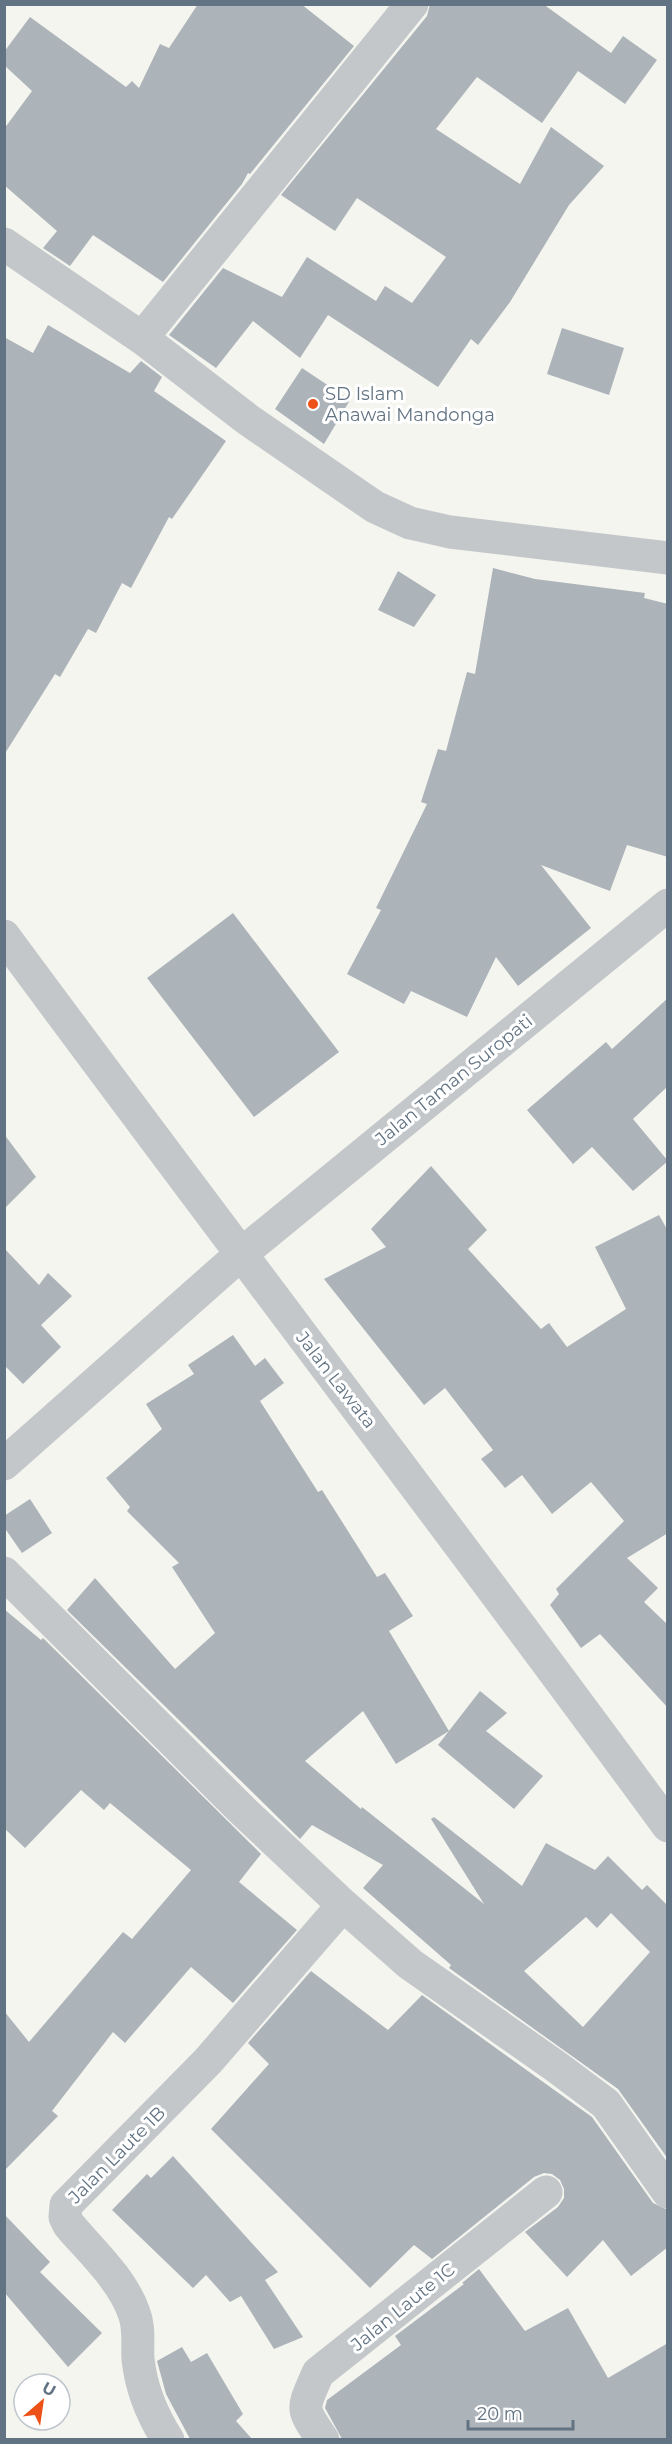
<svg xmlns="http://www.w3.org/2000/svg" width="672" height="2444" viewBox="0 0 672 2444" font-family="Montserrat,sans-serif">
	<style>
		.building { fill: #acb3b9; fill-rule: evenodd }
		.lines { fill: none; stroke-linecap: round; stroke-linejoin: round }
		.minor { stroke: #c4c7ca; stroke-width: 33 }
		.poi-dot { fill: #ee5117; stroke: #fff; stroke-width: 2 }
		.labels { text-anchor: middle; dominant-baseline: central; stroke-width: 6; stroke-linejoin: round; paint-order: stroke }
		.poi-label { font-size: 18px; fill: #627383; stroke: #fff; text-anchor: start }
		.street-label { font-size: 18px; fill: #627383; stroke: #fff }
	</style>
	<rect width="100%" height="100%" fill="#f5f5f0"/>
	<path class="building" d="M 198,4 L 301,4 L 354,46 L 250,174 L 248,173 L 242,184 L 163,282 L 93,235 L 70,266 L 43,248 L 57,231 L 4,185 L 4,129 L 32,91 L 4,65 L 4,52 L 30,17 L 126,87 L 132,81 L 139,88 L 160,44 L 169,48 Z
		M 430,4 L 543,4 L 611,53 L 623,36 L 657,60 L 625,104 L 578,71 L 542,123 L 477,77 L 436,129 L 520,184 L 551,127 L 604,166 L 569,205 L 510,302 L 478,345 L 471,339 L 438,387 L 328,315 L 300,358 L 253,321 L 216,368 L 169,335 L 223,268 L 282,297 L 307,257 L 376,301 L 385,286 L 412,303 L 446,257 L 357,198 L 335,231 L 281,195 L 427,16 Z
		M 48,325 L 130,373 L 141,361 L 162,377 L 154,391 L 226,441 L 172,519 L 169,517 L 131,588 L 122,583 L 96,633 L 88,629 L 60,677 L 55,674 L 4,755 L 4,337 L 33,353 Z
		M 562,328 L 624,348 L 609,395 L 547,374 Z
		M 302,368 L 350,400 L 324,444 L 275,409 Z
		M 493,568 L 535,579 L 645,593 L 644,598 L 668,604 L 668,857 L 627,845 L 610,891 L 541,865 L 591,928 L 518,986 L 496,957 L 467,1017 L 411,991 L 404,1004 L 347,974 L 381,910 L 376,908 L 427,804 L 421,802 L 438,749 L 446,751 L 467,672 L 475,674 Z
		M 398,571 L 436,595 L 414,627 L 378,610 Z
		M 233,913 L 339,1052 L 254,1117 L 147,978 Z
		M 668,998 L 668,1086 L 633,1119 L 668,1161 L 633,1191 L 592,1147 L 573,1164 L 527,1110 L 606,1042 L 612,1049 Z
		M 4,1134 L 36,1177 L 4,1209 Z
		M 431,1166 L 487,1230 L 468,1249 L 541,1329 L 549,1323 L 567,1347 L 626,1309 L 595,1247 L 659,1215 L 668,1231 L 668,1533 L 627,1558 L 658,1588 L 644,1602 L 668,1625 L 668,1708 L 600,1634 L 581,1648 L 550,1605 L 559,1594 L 556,1589 L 624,1521 L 591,1482 L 552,1514 L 522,1475 L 505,1488 L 481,1459 L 493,1450 L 445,1388 L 424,1405 L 324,1279 L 386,1247 L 371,1229 Z
		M 4,1248 L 39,1285 L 48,1273 L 72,1296 L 41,1325 L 61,1347 L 23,1384 L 4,1365 Z
		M 233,1335 L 255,1366 L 265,1358 L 284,1383 L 260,1401 L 318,1492 L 322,1490 L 377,1577 L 385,1573 L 413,1616 L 389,1631 L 449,1731 L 396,1764 L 363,1711 L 305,1761 L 361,1809 L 362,1807 L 484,1904 L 431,1819 L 434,1817 L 522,1886 L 546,1843 L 595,1870 L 608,1856 L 642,1890 L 647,1885 L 668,1906 L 668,2159 L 618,2089 L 449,1968 L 451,1965 L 363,1888 L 383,1865 L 312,1825 L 300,1839 L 67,1610 L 95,1578 L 175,1669 L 215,1633 L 172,1567 L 179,1563 L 127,1511 L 130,1507 L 106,1478 L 162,1429 L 146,1404 L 194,1374 L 188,1365 ZM 611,1913 L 650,1952 L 583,2027 L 524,1971 L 586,1917 L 597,1928 Z
		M 30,1499 L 52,1533 L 22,1553 L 4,1527 L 4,1516 Z
		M 4,1609 L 41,1640 L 43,1638 L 261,1854 L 239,1882 L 297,1930 L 233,2003 L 191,1967 L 125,2043 L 113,2032 L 52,2111 L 58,2116 L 4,2171 L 4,2011 L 29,2042 L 123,1932 L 132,1939 L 191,1870 L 110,1803 L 104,1810 L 81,1790 L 25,1848 L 4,1828 Z
		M 480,1691 L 507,1713 L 486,1731 L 543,1776 L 514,1809 L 438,1745 Z
		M 311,1971 L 388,2030 L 422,1995 L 592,2117 L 653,2203 L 668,2210 L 668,2247 L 631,2276 L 603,2240 L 567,2277 L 525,2232 L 558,2207 L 564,2198 L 564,2189 L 560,2180 L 552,2174 L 544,2173 L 534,2177 L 432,2259 L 414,2245 L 370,2288 L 211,2129 L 269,2064 L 248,2043 Z
		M 173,2156 L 278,2272 L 265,2280 L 303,2337 L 274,2349 L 241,2296 L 230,2302 L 206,2275 L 193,2288 L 112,2210 L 147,2174 L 151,2178 Z
		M 4,2214 L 50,2262 L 40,2272 L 102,2333 L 68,2367 L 4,2292 Z
		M 479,2269 L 525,2331 L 568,2308 L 608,2378 L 668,2343 L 668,2439 L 342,2439 L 325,2408 L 327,2400 L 401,2345 L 395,2336 L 464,2284 L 462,2283 Z
		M 182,2347 L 191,2362 L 207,2353 L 243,2414 L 236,2421 L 252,2439 L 190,2439 L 166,2394 L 157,2361 Z"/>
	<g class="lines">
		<path class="minor" d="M 4,244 L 142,338 L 247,419 L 375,507 L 410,523 L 450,532 L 668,558
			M 142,338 L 412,4
			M 4,936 C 224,1234 449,1527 668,1826
			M 4,1464 L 240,1255 L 668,905
			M 4,1573 L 242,1810 L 343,1905 L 410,1964 L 558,2068 L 606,2104 L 668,2192
			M 168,2440 C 152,2415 141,2388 138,2359 C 137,2343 140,2328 134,2313 C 123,2280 91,2251 69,2225 L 65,2217 L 66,2205 L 208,2061 L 343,1905
			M 323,2440 C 300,2406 302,2411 318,2373 L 546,2192"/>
	</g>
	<circle class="poi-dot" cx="313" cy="404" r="6"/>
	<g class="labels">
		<g class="poi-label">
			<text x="325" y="394">SD Islam<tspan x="325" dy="21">Anawai Mandonga</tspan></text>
		</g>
		<g class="street-label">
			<text transform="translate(454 1080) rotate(-39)">Jalan Taman Suropati</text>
			<text transform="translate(336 1380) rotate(52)">Jalan Lawata</text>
			<text transform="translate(117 2155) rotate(-45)">Jalan Laute 1B</text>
			<text transform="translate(403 2307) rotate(-39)">Jalan Laute 1C</text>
		</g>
	</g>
	<rect width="672" height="2444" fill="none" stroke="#627383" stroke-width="12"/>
	<g transform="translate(42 2402) rotate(29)"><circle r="28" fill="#ffffff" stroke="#c0c7cd" stroke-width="1.5"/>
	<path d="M0-4.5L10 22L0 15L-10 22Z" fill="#ee5117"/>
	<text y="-9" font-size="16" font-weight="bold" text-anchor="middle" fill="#627383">U</text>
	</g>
	<path d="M468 2420v9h105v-9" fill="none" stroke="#627383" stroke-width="3"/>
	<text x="477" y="2420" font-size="18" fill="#627383" stroke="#ffffff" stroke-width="4.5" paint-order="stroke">20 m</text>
</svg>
